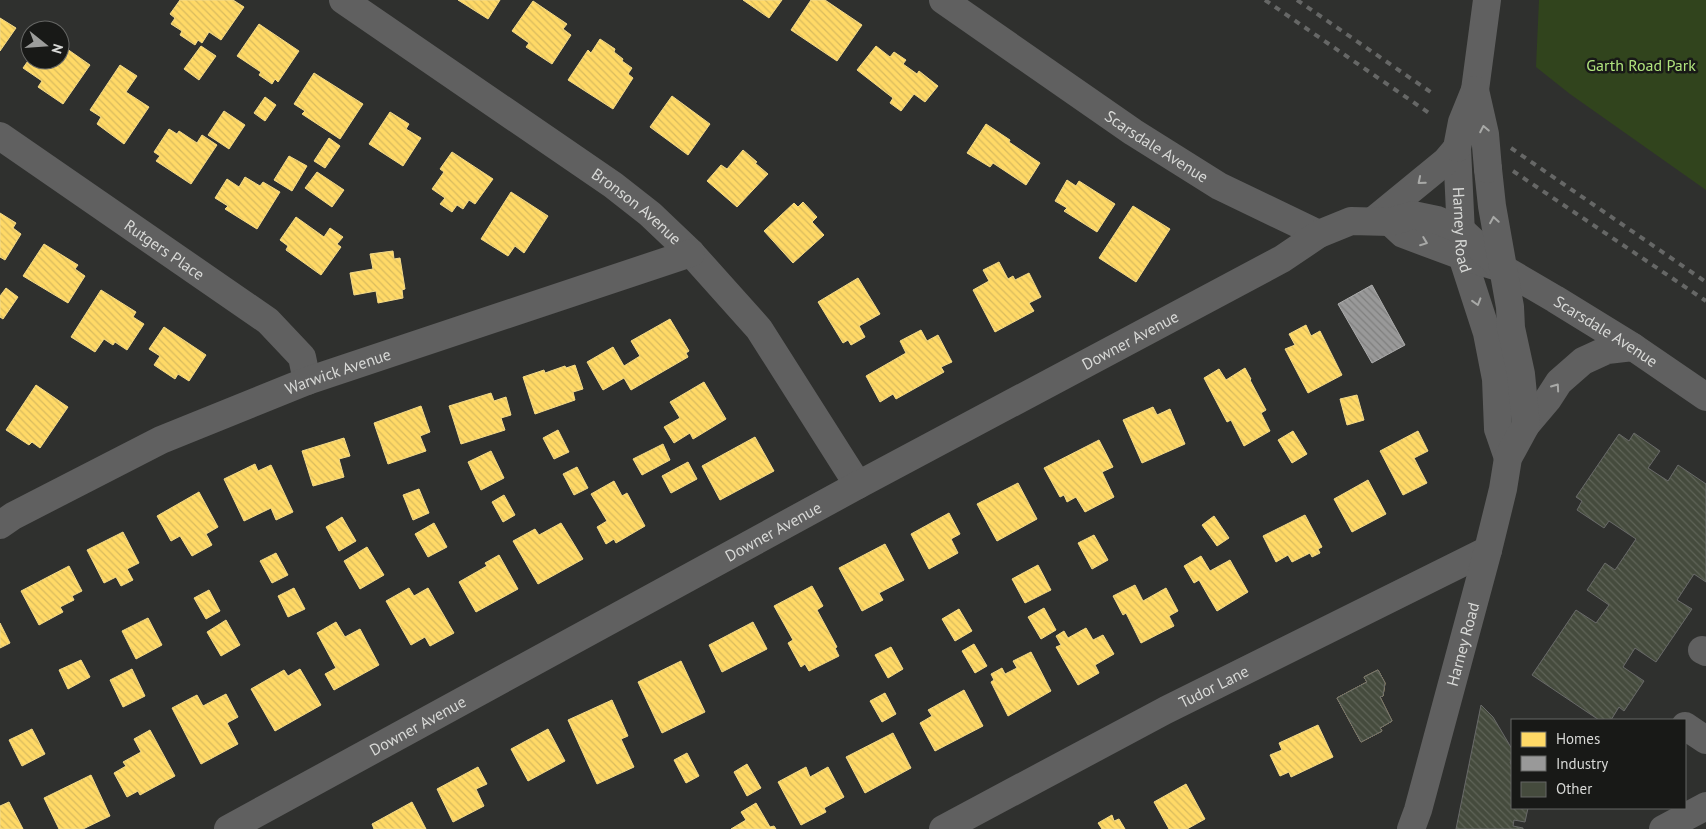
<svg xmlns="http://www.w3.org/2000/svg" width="1706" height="829" viewBox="0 0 1706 829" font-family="'PT Sans',sans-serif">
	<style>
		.park { fill: #31441d }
		.homes { fill: url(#homes-back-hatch); stroke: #f3d988 }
		.industry { fill: url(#industry-back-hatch); stroke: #acacac }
		.building { fill: url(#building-back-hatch); stroke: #696a69 }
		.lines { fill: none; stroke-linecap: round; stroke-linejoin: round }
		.minor { stroke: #606060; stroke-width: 28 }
		.rail { stroke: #666766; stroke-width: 4; stroke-dasharray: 6 6; stroke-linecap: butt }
		.minor-bridge { stroke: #606060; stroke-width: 28 }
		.oneway { stroke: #a8a9a7 }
		.labels { text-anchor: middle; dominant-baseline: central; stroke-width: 5; stroke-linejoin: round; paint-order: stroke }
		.park-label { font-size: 16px; fill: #b0e37d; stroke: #181917 }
		.street-label { font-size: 16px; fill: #d8d9d7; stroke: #181917 }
	</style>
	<defs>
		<pattern id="homes-back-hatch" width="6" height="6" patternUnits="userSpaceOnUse" patternTransform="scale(1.25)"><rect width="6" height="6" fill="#ffd966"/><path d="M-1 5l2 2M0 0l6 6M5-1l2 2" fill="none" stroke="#d9bb5e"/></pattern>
		<pattern id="industry-back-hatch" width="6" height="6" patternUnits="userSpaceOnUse" patternTransform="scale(1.25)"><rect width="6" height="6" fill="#999"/><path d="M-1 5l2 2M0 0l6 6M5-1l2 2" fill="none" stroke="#7f7f7e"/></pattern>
		<pattern id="building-back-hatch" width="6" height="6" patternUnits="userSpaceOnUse" patternTransform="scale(1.25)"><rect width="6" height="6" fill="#454b3d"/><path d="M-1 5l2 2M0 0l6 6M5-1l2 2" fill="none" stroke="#5f6458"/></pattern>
	</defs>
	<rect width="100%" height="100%" fill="#2f302e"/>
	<path class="park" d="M 1539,0 L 1706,0 L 1706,190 L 1570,94 L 1536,67 Z"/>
	<path class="homes" d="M 180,0 L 233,0 L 244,7 L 221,40 L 209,32 L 202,43 L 198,40 L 195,45 L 180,35 L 182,31 L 171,24 L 175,18 L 170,14 Z
		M 458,0 L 500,0 L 488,19 Z
		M 743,0 L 782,0 L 769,18 Z
		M 811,0 L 825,0 L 862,25 L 837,61 L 791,30 Z
		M 533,1 L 567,24 L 563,29 L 571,35 L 552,64 L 526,47 L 529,43 L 512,31 Z
		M 0,18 L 16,28 L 0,51 Z
		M 259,24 L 299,51 L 278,82 L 275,79 L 272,84 L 259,75 L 261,72 L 237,56 Z
		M 600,39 L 615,49 L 614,52 L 623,59 L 622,61 L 632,68 L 628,74 L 633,78 L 613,109 L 568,80 L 588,50 L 591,53 Z
		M 60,44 L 90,65 L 63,104 L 38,87 L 42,81 L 23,68 L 30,58 L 30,60 L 60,60 Z
		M 201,46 L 216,56 L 199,80 L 184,69 Z
		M 876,46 L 890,57 L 894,52 L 906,60 L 903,64 L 917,74 L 919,71 L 938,86 L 925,102 L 914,94 L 901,111 L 890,103 L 893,98 L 857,70 Z
		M 120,65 L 137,76 L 126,92 L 149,107 L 124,144 L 97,124 L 101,117 L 90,110 Z
		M 314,73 L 363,104 L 340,139 L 302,114 L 305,111 L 294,104 Z
		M 672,96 L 710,124 L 688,155 L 650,127 Z
		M 265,97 L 276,105 L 265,121 L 254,113 Z
		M 224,111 L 245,125 L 229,149 L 208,135 Z
		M 390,112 L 409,124 L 406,129 L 421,138 L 403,166 L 369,144 Z
		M 986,124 L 1010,140 L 1009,142 L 1040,163 L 1026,185 L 993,163 L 990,167 L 967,153 Z
		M 169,129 L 177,134 L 179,131 L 197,143 L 202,135 L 217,145 L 191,184 L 156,161 L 160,156 L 154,152 Z
		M 329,138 L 340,146 L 325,168 L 314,161 Z
		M 743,150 L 757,162 L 755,163 L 768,174 L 737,207 L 707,181 L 721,165 L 727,169 Z
		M 452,152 L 493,179 L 475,204 L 469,200 L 463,209 L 457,205 L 452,212 L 440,204 L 445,198 L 432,189 L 444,172 L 440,169 Z
		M 289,156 L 307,166 L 292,191 L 274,180 Z
		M 317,172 L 344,190 L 332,207 L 305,188 Z
		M 245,177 L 260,186 L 263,182 L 280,192 L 257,229 L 225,209 L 228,206 L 215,198 L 227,179 L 239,187 Z
		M 1067,180 L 1076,186 L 1079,181 L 1115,204 L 1097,232 L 1064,211 L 1067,208 L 1055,201 Z
		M 511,192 L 548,216 L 524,253 L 515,246 L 508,256 L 481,239 Z
		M 803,202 L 817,217 L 812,222 L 824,235 L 793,263 L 764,231 L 794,203 L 798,207 Z
		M 1133,206 L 1170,229 L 1136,282 L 1099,258 Z
		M 0,213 L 16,223 L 13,228 L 21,234 L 5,260 L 0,257 Z
		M 296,217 L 324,237 L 330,228 L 343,237 L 337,244 L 341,247 L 321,275 L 286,250 L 288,246 L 280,240 Z
		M 44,244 L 78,265 L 75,269 L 85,276 L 68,303 L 23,276 Z
		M 393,251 L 394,259 L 400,258 L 405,289 L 402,290 L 403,298 L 378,303 L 376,291 L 354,295 L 350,273 L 373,269 L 370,254 Z
		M 999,262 L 1008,279 L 1013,276 L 1015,280 L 1029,273 L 1041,297 L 1029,303 L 1034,311 L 995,332 L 973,290 L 989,281 L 983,270 Z
		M 858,278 L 880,314 L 859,326 L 865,337 L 851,345 L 848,340 L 843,343 L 818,302 Z
		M 6,288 L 18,297 L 3,319 L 0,317 L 0,296 Z
		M 101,290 L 136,312 L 133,317 L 144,324 L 127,350 L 115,342 L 113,345 L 104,339 L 95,352 L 71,337 Z
		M 670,319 L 689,351 L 686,353 L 688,357 L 631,390 L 624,378 L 603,390 L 587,362 L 613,347 L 624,366 L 640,356 L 631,341 Z
		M 1306,325 L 1311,336 L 1320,331 L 1342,375 L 1308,393 L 1285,349 L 1295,345 L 1289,334 Z
		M 164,327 L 206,355 L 189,381 L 178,374 L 175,379 L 154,365 L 160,356 L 149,349 Z
		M 921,330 L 927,341 L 938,335 L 952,362 L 941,367 L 944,372 L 896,399 L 893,394 L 880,402 L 866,376 L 906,353 L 900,341 Z
		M 575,365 L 583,389 L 573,392 L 575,400 L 535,414 L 523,377 L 544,370 L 545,373 L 565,366 L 566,368 Z
		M 1245,368 L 1251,379 L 1250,380 L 1266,410 L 1261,413 L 1270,431 L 1244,446 L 1231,420 L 1227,422 L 1204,378 L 1219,369 L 1226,380 Z
		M 704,382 L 726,419 L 693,439 L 690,433 L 674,443 L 664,427 L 680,418 L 670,402 Z
		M 36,385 L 68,407 L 40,448 L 32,442 L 29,445 L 6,430 Z
		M 491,393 L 494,401 L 506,397 L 511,415 L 501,418 L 505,430 L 461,444 L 449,406 Z
		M 1357,395 L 1364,420 L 1347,425 L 1340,399 Z
		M 421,406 L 430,432 L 420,436 L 426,451 L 388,464 L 374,423 Z
		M 1153,407 L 1157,415 L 1170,409 L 1185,444 L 1142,463 L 1123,420 Z
		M 558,430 L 569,452 L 554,459 L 543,438 Z
		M 1293,431 L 1307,454 L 1292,463 L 1278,440 Z
		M 1418,431 L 1428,451 L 1414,458 L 1427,483 L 1403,495 L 1380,451 Z
		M 755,437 L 774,471 L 720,500 L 702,466 Z
		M 344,438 L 350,456 L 339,459 L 344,477 L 313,486 L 302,451 Z
		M 1099,440 L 1113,467 L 1102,472 L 1114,497 L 1085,512 L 1076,497 L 1067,502 L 1064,495 L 1060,497 L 1044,468 Z
		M 663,444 L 670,460 L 642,475 L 633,459 Z
		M 491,451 L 504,478 L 481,490 L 468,462 Z
		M 688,462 L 697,479 L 671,493 L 662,476 Z
		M 255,464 L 258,471 L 271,465 L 293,512 L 276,520 L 271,508 L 244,521 L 224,479 Z
		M 577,467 L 588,488 L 574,495 L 563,474 Z
		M 1368,480 L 1386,514 L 1352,532 L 1334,499 Z
		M 614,481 L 622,496 L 627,493 L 645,526 L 616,543 L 614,539 L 606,544 L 597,527 L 607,521 L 591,494 Z
		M 1018,483 L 1037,519 L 997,541 L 977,504 Z
		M 419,489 L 429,513 L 413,520 L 403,495 Z
		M 199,492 L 218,527 L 206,534 L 212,545 L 192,556 L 180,536 L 171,541 L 157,516 Z
		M 504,495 L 515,515 L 503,522 L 492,502 Z
		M 949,513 L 960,534 L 951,539 L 958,553 L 929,569 L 911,534 Z
		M 1305,515 L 1322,547 L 1318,549 L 1320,553 L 1312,557 L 1310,553 L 1292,562 L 1288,555 L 1276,562 L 1263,536 Z
		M 1214,516 L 1229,538 L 1217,546 L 1202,525 Z
		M 342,517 L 356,541 L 339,551 L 326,527 Z
		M 434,523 L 447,547 L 428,557 L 415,534 Z
		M 561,523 L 583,559 L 538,584 L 513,541 L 535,529 L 539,535 Z
		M 123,532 L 139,563 L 127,569 L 133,580 L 121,586 L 116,577 L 104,583 L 87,550 Z
		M 1094,535 L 1108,560 L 1092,569 L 1078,543 Z
		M 885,544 L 904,580 L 879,593 L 883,600 L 862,611 L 839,568 Z
		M 367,547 L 384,575 L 360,589 L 344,561 Z
		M 276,553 L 288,575 L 272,583 L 260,561 Z
		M 499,555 L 518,589 L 476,612 L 459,582 L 487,566 L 485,563 Z
		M 1201,556 L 1210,571 L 1230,560 L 1248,592 L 1217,611 L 1199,580 L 1194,583 L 1184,566 Z
		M 1038,565 L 1051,590 L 1025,603 L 1012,579 Z
		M 69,566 L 82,591 L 72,596 L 74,600 L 60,607 L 63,612 L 39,625 L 21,591 Z
		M 1135,585 L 1143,601 L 1166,588 L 1178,611 L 1169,616 L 1174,626 L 1141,643 L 1126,613 L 1123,615 L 1113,596 Z
		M 812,586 L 823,606 L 817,610 L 837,647 L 835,648 L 839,656 L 809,671 L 805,664 L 801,667 L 788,643 L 793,640 L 774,606 Z
		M 294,588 L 305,609 L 288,617 L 278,596 Z
		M 409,588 L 414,596 L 428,588 L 454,633 L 430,646 L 425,637 L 411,645 L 386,601 Z
		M 209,590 L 220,611 L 206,619 L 194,598 Z
		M 1044,608 L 1056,630 L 1041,639 L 1028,617 Z
		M 959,609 L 972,631 L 955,641 L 942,619 Z
		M 148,618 L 162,645 L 136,659 L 122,631 Z
		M 226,620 L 240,645 L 221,656 L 207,632 Z
		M 336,622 L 345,637 L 360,629 L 379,665 L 334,690 L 325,674 L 336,668 L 317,633 Z
		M 753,622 L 767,649 L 722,672 L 709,645 Z
		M 0,623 L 10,643 L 0,648 Z
		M 1086,628 L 1093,640 L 1103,635 L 1114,654 L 1095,665 L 1099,673 L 1078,685 L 1056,647 L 1061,645 L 1056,636 L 1064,631 L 1068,638 Z
		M 974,644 L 987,666 L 975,673 L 962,651 Z
		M 891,647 L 903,669 L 888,678 L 875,655 Z
		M 1031,652 L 1051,691 L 1008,716 L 991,682 L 994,680 L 991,674 L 1002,668 L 1005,674 L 1017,668 L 1013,661 Z
		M 81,660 L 90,677 L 68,689 L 59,670 Z
		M 681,661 L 705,712 L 662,733 L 638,682 Z
		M 132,669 L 145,696 L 123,707 L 110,680 Z
		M 300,669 L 321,705 L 275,731 L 251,689 L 284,670 L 288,676 Z
		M 1378,670 L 1385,683 L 1383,696 L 1380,697 L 1392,721 L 1380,728 L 1382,731 L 1361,742 L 1337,698 L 1367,682 L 1364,677 Z
		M 964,690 L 983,726 L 935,751 L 920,723 L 932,716 L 928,710 Z
		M 885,693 L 896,714 L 882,722 L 870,701 Z
		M 226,694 L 238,717 L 227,723 L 238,744 L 201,764 L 172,708 L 197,695 L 203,706 Z
		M 612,700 L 628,736 L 621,739 L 634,767 L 597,784 L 568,720 Z
		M 1318,725 L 1333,757 L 1291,777 L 1289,772 L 1280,776 L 1270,755 L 1282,750 L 1279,743 Z
		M 32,729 L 45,754 L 22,766 L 9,740 Z
		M 548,729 L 565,761 L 528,781 L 511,749 Z
		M 150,730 L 175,776 L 140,795 L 138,791 L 127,797 L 114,773 L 126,766 L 123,762 L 141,752 L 134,739 Z
		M 893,733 L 911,768 L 865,793 L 846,757 Z
		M 687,753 L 699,776 L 686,783 L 674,760 Z
		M 747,764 L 761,788 L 747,796 L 734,772 Z
		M 478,767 L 487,784 L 476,789 L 484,806 L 453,822 L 437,789 Z
		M 806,767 L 810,777 L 828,767 L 844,797 L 824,808 L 826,812 L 801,825 L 778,782 Z
		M 91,775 L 110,816 L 83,829 L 59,829 L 44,798 Z
		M 1186,784 L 1205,819 L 1187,829 L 1169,829 L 1154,802 Z
		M 9,802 L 23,829 L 0,829 L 0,806 Z
		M 412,802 L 426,829 L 374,829 L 372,824 Z
		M 756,803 L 770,827 L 774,826 L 776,829 L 731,829 L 746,820 L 741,812 Z
		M 1112,815 L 1114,821 L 1119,819 L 1125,829 L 1102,829 L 1098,823 Z"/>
	<path class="industry" d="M 1372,285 L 1405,345 L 1372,363 L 1338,304 Z"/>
	<path class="building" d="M 1634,433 L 1660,451 L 1648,468 L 1668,481 L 1678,465 L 1706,484 L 1706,582 L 1694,574 L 1677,600 L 1692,609 L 1656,662 L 1635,648 L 1623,667 L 1644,681 L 1624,711 L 1619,707 L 1611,720 L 1599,720 L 1532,675 L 1576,610 L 1596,623 L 1609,605 L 1587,590 L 1605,563 L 1615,570 L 1636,539 L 1609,521 L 1604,528 L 1577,510 L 1582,501 L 1576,497 L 1619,434 L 1629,441 Z
		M 1378,670 L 1385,683 L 1383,696 L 1380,697 L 1392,721 L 1380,728 L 1382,731 L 1361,742 L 1337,698 L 1367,682 L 1364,677 Z
		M 1481,705 L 1493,717 L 1512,749 L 1512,761 L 1510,762 L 1512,766 L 1512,808 L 1528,808 L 1525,822 L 1514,820 L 1513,826 L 1523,828 L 1523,829 L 1456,829 Z"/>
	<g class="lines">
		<g class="minor">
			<path id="s1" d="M 343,0 L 613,185 L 650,214 L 691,253 L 759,329 L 858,485"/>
			<path id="s2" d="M 943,0 L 1133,132 L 1219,186 L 1319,234"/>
			<path d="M 1475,90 L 1487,0"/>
			<path id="s3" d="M 0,136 L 268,321 L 302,357 L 307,381"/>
			<path id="s4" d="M 1457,148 L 1462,256 L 1487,333 L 1496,379 L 1498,429 L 1508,458"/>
			<path d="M 1374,220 L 1446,161 L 1457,148"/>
			<path id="s5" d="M 1390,222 L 1403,234 L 1462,256 L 1502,268 L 1555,299 L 1633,347 L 1706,397"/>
			<path d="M 1526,425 L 1548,399 L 1559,382 L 1583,361 L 1607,350 L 1633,347"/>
			<path id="s6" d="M 0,525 L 13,516 L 161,440 L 307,381 L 691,253"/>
			<path d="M 1702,650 L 1706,652"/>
			<path d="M 1685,726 L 1706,740"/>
			<path id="s7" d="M 228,829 L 858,485 L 1282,259 L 1319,234 L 1351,221 L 1390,222 L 1413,215 L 1437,220 L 1461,230 L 1502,268"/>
			<path id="s8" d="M 943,829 L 1166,710 L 1488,550"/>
			<path id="s9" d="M 1411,829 L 1418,810 L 1488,550 L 1503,489 L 1508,458 L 1526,425 L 1521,374 L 1511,328 L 1510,307 L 1492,206 L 1488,169"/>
			<path d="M 1663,829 L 1706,806"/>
		</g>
		<path class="rail" d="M 1265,0 L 1429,113
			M 1297,0 L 1432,93
			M 1511,148 L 1706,282
			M 1513,171 L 1706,301"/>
		<path class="minor-bridge" d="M 1475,90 L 1485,134 L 1488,169
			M 1457,148 L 1462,122 L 1475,90"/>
	</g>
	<defs><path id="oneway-chevron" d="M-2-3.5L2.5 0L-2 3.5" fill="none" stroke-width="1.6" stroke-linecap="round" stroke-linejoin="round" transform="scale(1.25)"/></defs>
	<g class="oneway">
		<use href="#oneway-chevron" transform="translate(1484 129) rotate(-101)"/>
		<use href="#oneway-chevron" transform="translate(1421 181) rotate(140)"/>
		<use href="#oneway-chevron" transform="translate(1494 220) rotate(-99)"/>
		<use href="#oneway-chevron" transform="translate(1424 242) rotate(21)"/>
		<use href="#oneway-chevron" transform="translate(1477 302) rotate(73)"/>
		<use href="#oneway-chevron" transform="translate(1556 387) rotate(-55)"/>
	</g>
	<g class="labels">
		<g class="park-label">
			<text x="1641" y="65">Garth Road Park</text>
		</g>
		<g class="street-label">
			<text stroke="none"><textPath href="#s2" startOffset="259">Scarsdale Avenue</textPath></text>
			<text stroke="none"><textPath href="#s1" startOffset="359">Bronson Avenue</textPath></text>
			<text stroke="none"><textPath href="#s4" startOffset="82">Harney Road</textPath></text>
			<text stroke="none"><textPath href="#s3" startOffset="200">Rutgers Place</textPath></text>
			<text stroke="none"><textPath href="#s5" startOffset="244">Scarsdale Avenue</textPath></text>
			<text stroke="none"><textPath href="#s7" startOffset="1026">Downer Avenue</textPath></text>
			<text stroke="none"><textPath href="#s6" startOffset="372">Warwick Avenue</textPath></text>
			<text stroke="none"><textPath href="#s7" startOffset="621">Downer Avenue</textPath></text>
			<text stroke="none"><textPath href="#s9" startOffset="192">Harney Road</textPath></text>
			<text stroke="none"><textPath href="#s8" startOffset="306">Tudor Lane</textPath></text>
			<text stroke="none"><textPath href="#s7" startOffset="216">Downer Avenue</textPath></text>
		</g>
	</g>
	<rect x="1511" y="719" width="175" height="90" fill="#181917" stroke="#656664"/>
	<rect x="1521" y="732" width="25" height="15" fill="#ffd966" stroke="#656664"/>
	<text x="1556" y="744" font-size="15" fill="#d8d9d7">Homes</text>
	<rect x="1521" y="756" width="25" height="15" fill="#999999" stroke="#656664"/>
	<text x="1556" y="769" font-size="15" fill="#d8d9d7">Industry</text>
	<rect x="1521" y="782" width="25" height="15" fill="#454b3d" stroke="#656664"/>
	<text x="1556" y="794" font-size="15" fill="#d8d9d7">Other</text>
	<g transform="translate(45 45) rotate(107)"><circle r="24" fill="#181917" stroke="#656664"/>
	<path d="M0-4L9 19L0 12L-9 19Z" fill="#9d9e9c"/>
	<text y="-8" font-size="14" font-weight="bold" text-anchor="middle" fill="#d8d9d7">N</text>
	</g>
</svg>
